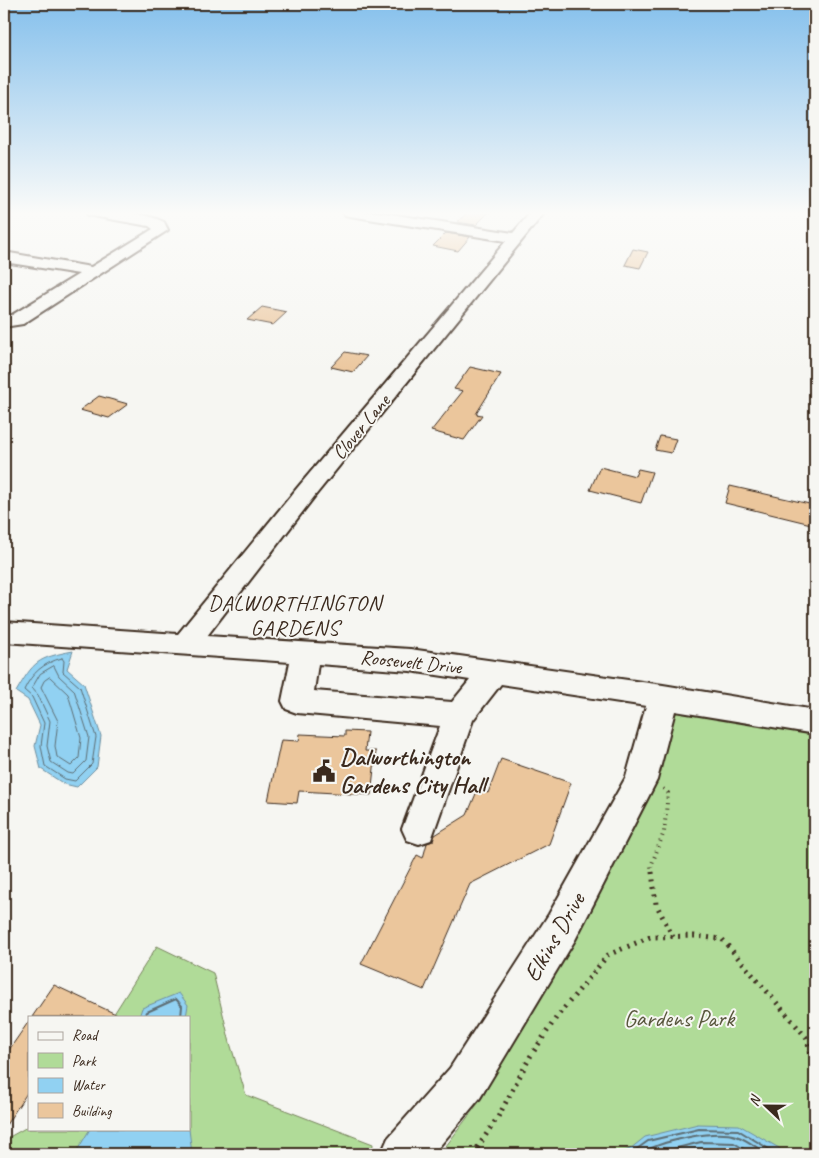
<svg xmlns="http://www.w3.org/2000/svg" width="819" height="1158" viewBox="0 0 819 1158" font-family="Caveat,sans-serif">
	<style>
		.green { fill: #b0db98; stroke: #76825b }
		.water { fill: #91d1f2; stroke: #6f8e9d }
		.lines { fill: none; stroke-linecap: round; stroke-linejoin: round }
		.shore-far1 { stroke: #5d6d73; stroke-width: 1 }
		.shore { stroke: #5d6d73; stroke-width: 2 }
		.building { fill: #ebc69c; stroke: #3b2a1e }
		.minor-casing { stroke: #3b2a1e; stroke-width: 4 }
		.path-far1 { stroke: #3b2a1e; stroke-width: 4; stroke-dasharray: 1 4.5; stroke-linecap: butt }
		.path { stroke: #3b2a1e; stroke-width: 5; stroke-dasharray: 2 5.5; stroke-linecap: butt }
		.minor { fill: #f6f6f2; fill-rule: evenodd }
		.labels { text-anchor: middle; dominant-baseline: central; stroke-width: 4; stroke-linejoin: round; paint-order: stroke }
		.street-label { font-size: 20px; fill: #3b2a1e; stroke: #f6f6f2 }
		.quarter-label { font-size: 22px; letter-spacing: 1px; fill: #3b2a1e; stroke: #f6f6f2 }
		.near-poi-label { font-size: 24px; font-weight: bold; fill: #3b2a1e; stroke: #f6f6f2; text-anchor: start }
		.near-street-label { font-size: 24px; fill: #3b2a1e; stroke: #f6f6f2 }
		.near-park-label { font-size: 24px; fill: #58563c; stroke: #f6f6f2 }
	</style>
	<rect width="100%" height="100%" fill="#f6f6f2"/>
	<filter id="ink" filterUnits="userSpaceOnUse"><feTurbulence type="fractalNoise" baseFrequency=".02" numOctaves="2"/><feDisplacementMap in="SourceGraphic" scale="10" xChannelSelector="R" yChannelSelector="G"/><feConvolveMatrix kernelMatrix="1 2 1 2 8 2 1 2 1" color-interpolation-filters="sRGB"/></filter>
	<g filter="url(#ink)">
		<path class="green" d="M 671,704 L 815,728 L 815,1154 L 440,1154 L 482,1098 L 603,873 Z
			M 157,946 L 213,973 L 230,1043 L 246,1095 L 373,1144 L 372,1154 L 4,1154 L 4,1140 L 29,1126 L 29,1129 L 189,1129 L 189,1017 L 112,1017 Z"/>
		<path class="water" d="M 73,651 L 67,669 L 84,684 L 101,736 L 97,767 L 77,787 L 64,784 L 41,769 L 35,746 L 40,725 L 28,700 L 16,692 C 34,661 37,658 73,651 Z
			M 179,993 L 188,1005 L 186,1017 L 139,1017 L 142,1008 Z
			M 698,1124 L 739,1125 L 779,1148 L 783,1154 L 618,1154 L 630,1149 L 645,1137 Z
			M 90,1129 L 189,1129 L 192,1154 L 75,1154 Z"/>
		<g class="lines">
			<path class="shore-far1" d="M 62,658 L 64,661 L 63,672 L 80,687 L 96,737 L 92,764 L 75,781 L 65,779 L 45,766 L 41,746 L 44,723 L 32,697 L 24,690 C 32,673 43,663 62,658 Z
				M 54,666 L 59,676 L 74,690 L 89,737 L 86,761 L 73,774 L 68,773 L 51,762 L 47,746 L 50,721 L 38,695 L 32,688 L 40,674 Z
				M 50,677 L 68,694 L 81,738 L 79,758 L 71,766 L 57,757 L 55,746 L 58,721 L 41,687 L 44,681 Z"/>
			<path class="shore" d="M 144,1017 L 147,1012 L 176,999 L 182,1006 L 181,1017
				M 630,1154 L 648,1141 L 699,1129 L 738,1130 L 777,1154
				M 641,1154 C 659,1141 714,1129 736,1136 C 747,1139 758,1149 767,1154
				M 653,1154 L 701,1142 L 734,1143 L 752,1154"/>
		</g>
		<path class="building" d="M 468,212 L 489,212 L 476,225 L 457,222 Z
			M 446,233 L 470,237 L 458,251 L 433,246 Z
			M 633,249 L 648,252 L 640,268 L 625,265 Z
			M 262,307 L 287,312 L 273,325 L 247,320 Z
			M 345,352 L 367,356 L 353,372 L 331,367 Z
			M 470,367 L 501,374 L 476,414 L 482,415 L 464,440 L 431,431 L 463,391 L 454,389 Z
			M 99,396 L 128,404 L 109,418 L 80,410 Z
			M 660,436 L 676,439 L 671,453 L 655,450 Z
			M 600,467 L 635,476 L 638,469 L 652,472 L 641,503 L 590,490 Z
			M 730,486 L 814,505 L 811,524 L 725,503 Z
			M 345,731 L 367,732 L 365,751 L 376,751 L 371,795 L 299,791 L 297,803 L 268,801 L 281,740 L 299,741 L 300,734 L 345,736 Z
			M 501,759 L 571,783 L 549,844 L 470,884 L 424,990 L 361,964 L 417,855 L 423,858 L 427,843 L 433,841 L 435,835 L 467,815 L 478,789 L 488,793 Z
			M 54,985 L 122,1017 L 32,1017 Z
			M 29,1021 L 29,1090 L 4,1128 L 4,1057 Z"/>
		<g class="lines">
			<defs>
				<path id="minor" d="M 86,212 C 111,211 141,211 164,222 L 168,230 L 23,324 L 4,327 L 4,317 L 12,315 L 79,274 L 4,262 L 4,252 L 91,267 L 153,229 L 149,226 L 93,216 L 88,215 Z
					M 343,212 L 377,212 L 513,233 L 531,212 L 545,212 L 314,497 L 207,636 L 410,649 L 663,685 L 815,710 L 815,734 L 675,711 L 657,780 L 575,940 L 480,1098 L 433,1154 L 381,1154 L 388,1138 L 450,1068 L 549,914 L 626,777 L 646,706 L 501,684 L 473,720 L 431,840 L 419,844 L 407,840 L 402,829 L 440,726 L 297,713 L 286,709 L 282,701 L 290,662 L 4,642 L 4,622 L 178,634 L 298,487 L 506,241 L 350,216 L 345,215 ZM 318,664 L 410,671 L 470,680 L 452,702 L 314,691 Z"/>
			</defs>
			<use href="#minor" class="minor-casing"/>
			<path class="path-far1" d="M 652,873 L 651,866 L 664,832 L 668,793 L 663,789"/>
			<path class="path" d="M 652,872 L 656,904 L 673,937
				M 473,1154 L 498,1117 L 530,1057 L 556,1018 L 608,955 L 650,937 L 695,936 L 722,939 L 806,1037 L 815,1068"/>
			<use href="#minor" class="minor"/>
		</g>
	</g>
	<linearGradient id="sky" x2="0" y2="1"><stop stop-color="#85c0ec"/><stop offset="0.57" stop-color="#fbfbf9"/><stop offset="1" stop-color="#fbfbf9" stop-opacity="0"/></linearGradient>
	<rect width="819" height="374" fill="url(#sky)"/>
	<defs>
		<symbol id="civic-bare" viewBox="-9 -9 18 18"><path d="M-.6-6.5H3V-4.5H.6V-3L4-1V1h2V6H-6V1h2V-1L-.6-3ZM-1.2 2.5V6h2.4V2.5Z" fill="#3b2a1e" stroke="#f6f6f2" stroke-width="2.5" paint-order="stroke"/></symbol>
	</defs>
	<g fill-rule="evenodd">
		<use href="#civic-bare" x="308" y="755" width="32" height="32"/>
	</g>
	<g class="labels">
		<g class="street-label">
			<text transform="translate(361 427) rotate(-50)">Clover Lane</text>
			<text transform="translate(411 662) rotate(6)">Roosevelt Drive</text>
		</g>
		<g class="quarter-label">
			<text x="295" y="603">DALWORTHINGTON<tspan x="295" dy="25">GARDENS</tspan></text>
		</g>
		<g class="near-poi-label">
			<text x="340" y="757">Dalworthington<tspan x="340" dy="28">Gardens City Hall</tspan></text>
		</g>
		<g class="near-street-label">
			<text transform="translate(554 937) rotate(-60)">Elkins Drive</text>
		</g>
		<g class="near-park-label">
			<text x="679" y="1018">Gardens Park</text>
		</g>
	</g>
	<rect width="819" height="1158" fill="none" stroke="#f6f6f2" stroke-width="20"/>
	<rect x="10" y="10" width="799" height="1138" fill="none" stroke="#3b2a1e" stroke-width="2" filter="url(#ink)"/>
	<rect x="28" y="1016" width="162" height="115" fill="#f6f6f2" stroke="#aba49d"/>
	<rect x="38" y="1032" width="25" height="8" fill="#f6f6f2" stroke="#aba49d"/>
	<text x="72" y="1040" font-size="15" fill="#3b2a1e">Road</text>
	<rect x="38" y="1053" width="25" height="15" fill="#b0db98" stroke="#aba49d"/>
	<text x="72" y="1066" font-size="15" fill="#3b2a1e">Park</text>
	<rect x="38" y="1078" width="25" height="15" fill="#91d1f2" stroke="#aba49d"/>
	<text x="72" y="1090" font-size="15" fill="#3b2a1e">Water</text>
	<rect x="38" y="1103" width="25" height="15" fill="#ebc69c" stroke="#aba49d"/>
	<text x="72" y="1116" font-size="15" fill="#3b2a1e">Building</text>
	<g transform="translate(766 1106) rotate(292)" stroke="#f6f6f2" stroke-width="4" paint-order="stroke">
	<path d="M0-4L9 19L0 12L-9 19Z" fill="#3b2a1e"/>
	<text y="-8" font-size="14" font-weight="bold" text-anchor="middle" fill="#3b2a1e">N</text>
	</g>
</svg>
